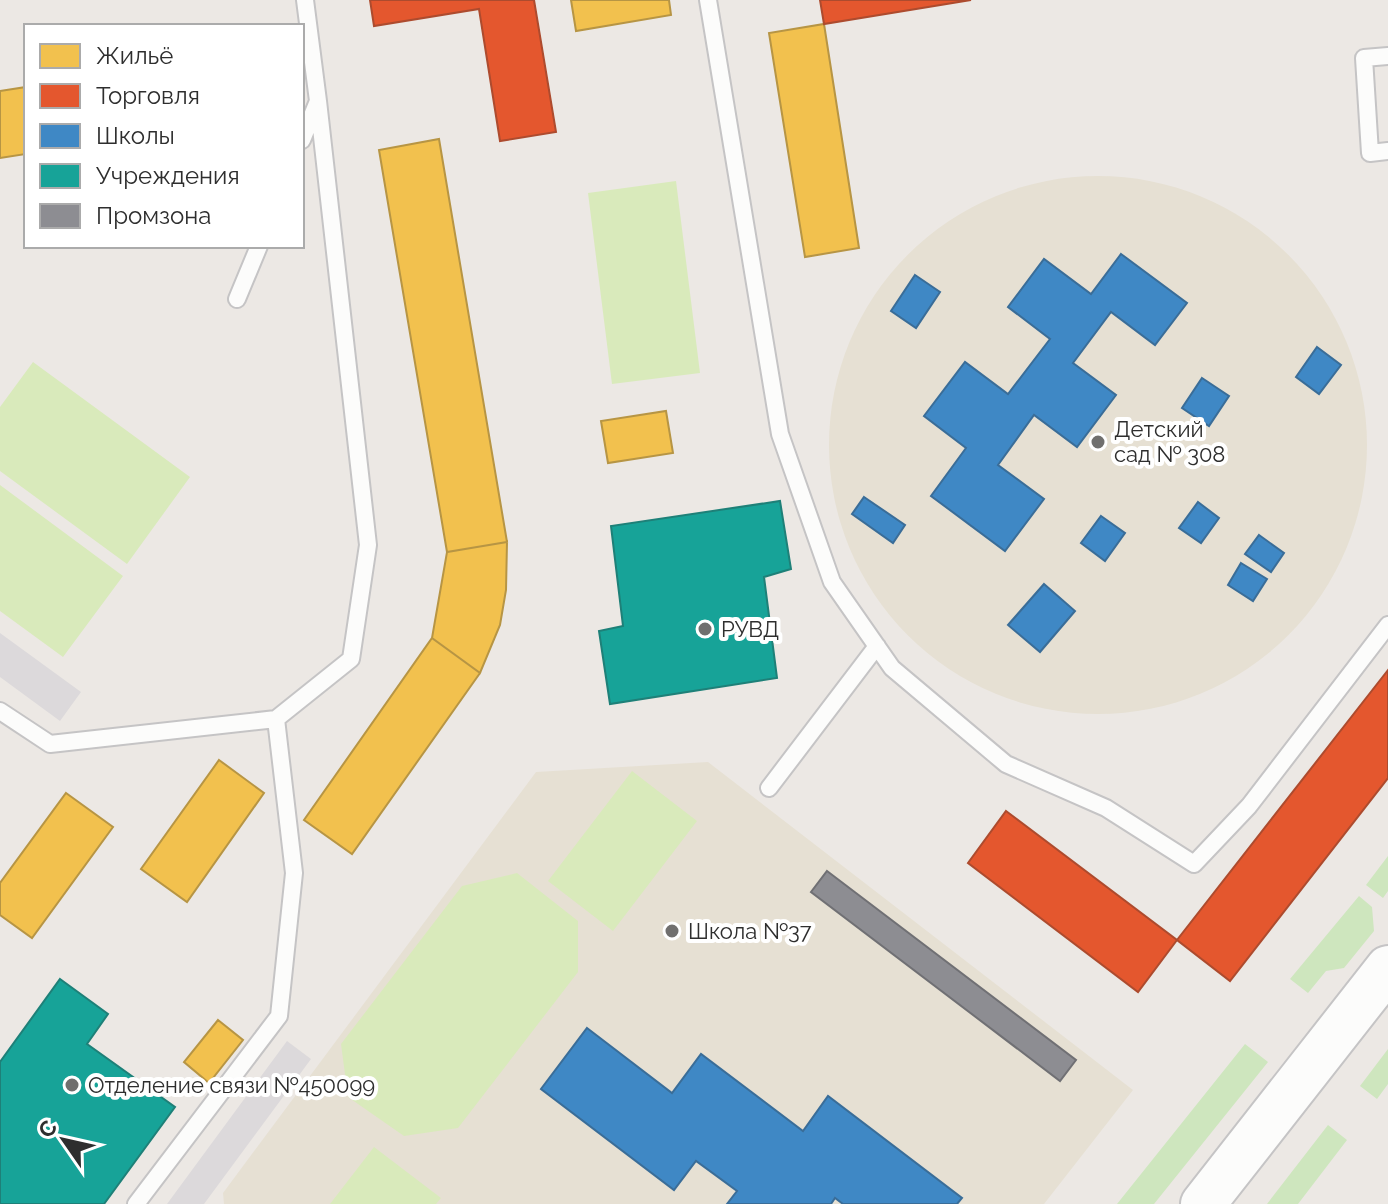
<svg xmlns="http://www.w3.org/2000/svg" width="1388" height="1204" viewBox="0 0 1388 1204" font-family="Raleway,sans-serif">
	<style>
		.industrial { fill: #dcd9db }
		.education { fill: #e6e0d3 }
		.green { fill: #cee6be }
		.pitch { fill: #d9eabb }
		.homes { fill: #f2c14e; stroke: #b79544; stroke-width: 2 }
		.shops { fill: #e4572e; stroke: #ad4b2e; stroke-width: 2 }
		.schools { fill: #3f88c5; stroke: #3a6d98; stroke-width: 2 }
		.public { fill: #17a398; stroke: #1e8078; stroke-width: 2 }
		.industry { fill: #8d8d92; stroke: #707074; stroke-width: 2 }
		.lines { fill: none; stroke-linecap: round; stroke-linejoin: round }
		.service-casing { stroke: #c5c4c5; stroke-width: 20 }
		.secondary-casing { stroke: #c5c4c5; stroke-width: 48 }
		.service { stroke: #fcfcfb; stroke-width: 16 }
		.secondary { stroke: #fcfcfb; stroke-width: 44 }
		.poi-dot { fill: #706f6e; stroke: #fff; stroke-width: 3 }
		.labels { text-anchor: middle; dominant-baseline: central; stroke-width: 8; stroke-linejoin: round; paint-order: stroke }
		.poi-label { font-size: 22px; fill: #2e2e2e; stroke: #fff; text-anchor: start }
	</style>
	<rect width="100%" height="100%" fill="#ece8e4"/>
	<path class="industrial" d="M 0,633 L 81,692 L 60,721 L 0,677 Z
		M 287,1041 L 311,1059 L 204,1204 L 167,1204 Z"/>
	<path class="education" d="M829 445a269 269 0 1 1 538 0a269 269 0 1 1-538 0Z
		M 708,762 L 1133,1090 L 1044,1204 L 224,1204 L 223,1193 L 536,772 Z"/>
	<path class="green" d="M 1388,856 L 1388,891 L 1383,898 L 1366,885 Z
		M 1359,896 L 1372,907 L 1374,931 L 1344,968 L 1326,971 L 1308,993 L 1290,979 Z
		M 1245,1044 L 1268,1062 L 1154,1204 L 1117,1204 Z
		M 1388,1049 L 1388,1084 L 1377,1099 L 1360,1086 Z
		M 1328,1125 L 1347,1140 L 1298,1204 L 1267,1204 Z"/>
	<path class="pitch" d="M 676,181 L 700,373 L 612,384 L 588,193 Z
		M 33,362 L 190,477 L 127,564 L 0,471 L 0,407 Z
		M 0,485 L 123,576 L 63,657 L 0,611 Z
		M 632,771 L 697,821 L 613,931 L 548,881 Z
		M 517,873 L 578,921 L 578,972 L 458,1128 L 404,1136 L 348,1097 L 341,1044 L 462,886 Z
		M 374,1147 L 441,1198 L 436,1204 L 330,1204 Z"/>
	<path class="homes" d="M 571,0 L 669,0 L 671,15 L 576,31 Z
		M 824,24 L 859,248 L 805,257 L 769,33 Z
		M 26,87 L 26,154 L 0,158 L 0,91 Z
		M 439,139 L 507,542 L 447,552 L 379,150 Z
		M 666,411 L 673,453 L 608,463 L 601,421 Z
		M 507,542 L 506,590 L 500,625 L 480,673 L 432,638 L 447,552 Z
		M 432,638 L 480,673 L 352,854 L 304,820 Z
		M 219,760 L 264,793 L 187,902 L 141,869 Z
		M 66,793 L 113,827 L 32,938 L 0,915 L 0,883 Z
		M 218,1020 L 243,1040 L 209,1083 L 184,1062 Z"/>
	<path class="shops" d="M 370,0 L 534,0 L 556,132 L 500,141 L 479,9 L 374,26 Z
		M 820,0 L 971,0 L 824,24 Z
		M 1388,670 L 1388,778 L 1230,981 L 1177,940 Z
		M 1006,811 L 1177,940 L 1138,992 L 968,863 Z"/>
	<path class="schools" d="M 1121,254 L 1187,303 L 1155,345 L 1111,312 L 1073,363 L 1116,395 L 1077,447 L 1034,415 L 998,465 L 1044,499 L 1005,551 L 931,496 L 966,448 L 924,416 L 965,362 L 1008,394 L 1050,339 L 1008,307 L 1044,259 L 1091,294 Z
		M 915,275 L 940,292 L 916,328 L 891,311 Z
		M 1317,347 L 1341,365 L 1319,394 L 1296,377 Z
		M 1202,378 L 1229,396 L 1209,426 L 1182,408 Z
		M 864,497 L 905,525 L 893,543 L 852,514 Z
		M 1198,502 L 1219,518 L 1201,543 L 1179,528 Z
		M 1101,516 L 1125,533 L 1105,561 L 1081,543 Z
		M 1259,535 L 1284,553 L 1271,572 L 1245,554 Z
		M 1241,563 L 1267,579 L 1253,601 L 1228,585 Z
		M 1044,584 L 1075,611 L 1040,652 L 1008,625 Z
		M 587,1028 L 672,1093 L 701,1054 L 803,1131 L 828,1096 L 962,1198 L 957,1204 L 843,1204 L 835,1198 L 831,1204 L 727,1204 L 737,1191 L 696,1161 L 674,1190 L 541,1089 Z"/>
	<path class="public" d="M 780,501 L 791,569 L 764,577 L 777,678 L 610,704 L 599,631 L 623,626 L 611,526 Z
		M 60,979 L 108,1014 L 87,1044 L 175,1107 L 104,1204 L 0,1204 L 0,1062 Z"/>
	<path class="industry" d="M 827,871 L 1076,1060 L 1060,1081 L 811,892 Z"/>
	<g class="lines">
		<defs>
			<path id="service" d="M 708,0 L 780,434 L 832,582 L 892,668 L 1006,764 L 1106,808 L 1194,864 L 1249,806 L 1388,625
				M 1388,56 L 1364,58 L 1370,153 L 1388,151
				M 302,140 L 318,101 L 305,0
				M 237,299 L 259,246
				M 0,711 L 50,744 L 276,719 L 351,659 L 368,545 L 318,101
				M 769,788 L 877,646
				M 136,1204 L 279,1016 L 294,873 L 276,719"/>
			<path id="secondary" d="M 1203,1204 L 1388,968"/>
		</defs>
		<use href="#service" class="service-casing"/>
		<use href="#secondary" class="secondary-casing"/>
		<use href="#service" class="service"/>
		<use href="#secondary" class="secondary"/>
	</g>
	<g class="poi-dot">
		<circle cx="1098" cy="442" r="8"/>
		<circle cx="705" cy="629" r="8"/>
		<circle cx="672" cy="931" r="8"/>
		<circle cx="72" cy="1085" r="8"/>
	</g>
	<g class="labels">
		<g class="poi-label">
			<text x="1114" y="429">Детский<tspan x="1114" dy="25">сад № 308</tspan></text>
			<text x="721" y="629">РУВД</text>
			<text x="688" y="931">Школа №37</text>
			<text x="88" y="1085">Отделение связи №450099</text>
		</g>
	</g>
	<rect x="24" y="24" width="280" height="224" fill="#ffffff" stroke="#ababab" stroke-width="2"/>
	<rect x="40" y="44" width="40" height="24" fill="#f2c14e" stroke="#ababab" stroke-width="2"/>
	<text x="96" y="64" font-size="24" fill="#2e2e2e">Жильё</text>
	<rect x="40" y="84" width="40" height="24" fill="#e4572e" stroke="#ababab" stroke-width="2"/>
	<text x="96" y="104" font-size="24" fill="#2e2e2e">Торговля</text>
	<rect x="40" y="124" width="40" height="24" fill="#3f88c5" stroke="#ababab" stroke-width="2"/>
	<text x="96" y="144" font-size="24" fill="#2e2e2e">Школы</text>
	<rect x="40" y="164" width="40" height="24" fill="#17a398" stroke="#ababab" stroke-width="2"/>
	<text x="96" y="184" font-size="24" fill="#2e2e2e">Учреждения</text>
	<rect x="40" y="204" width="40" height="24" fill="#8d8d92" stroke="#ababab" stroke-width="2"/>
	<text x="96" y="224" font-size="24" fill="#2e2e2e">Промзона</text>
	<g transform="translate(64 1140) rotate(304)" stroke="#ffffff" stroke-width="6" paint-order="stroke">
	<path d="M0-6L14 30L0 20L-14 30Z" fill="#2e2e2e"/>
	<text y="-12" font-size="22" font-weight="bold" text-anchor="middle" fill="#2e2e2e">С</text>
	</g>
</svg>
